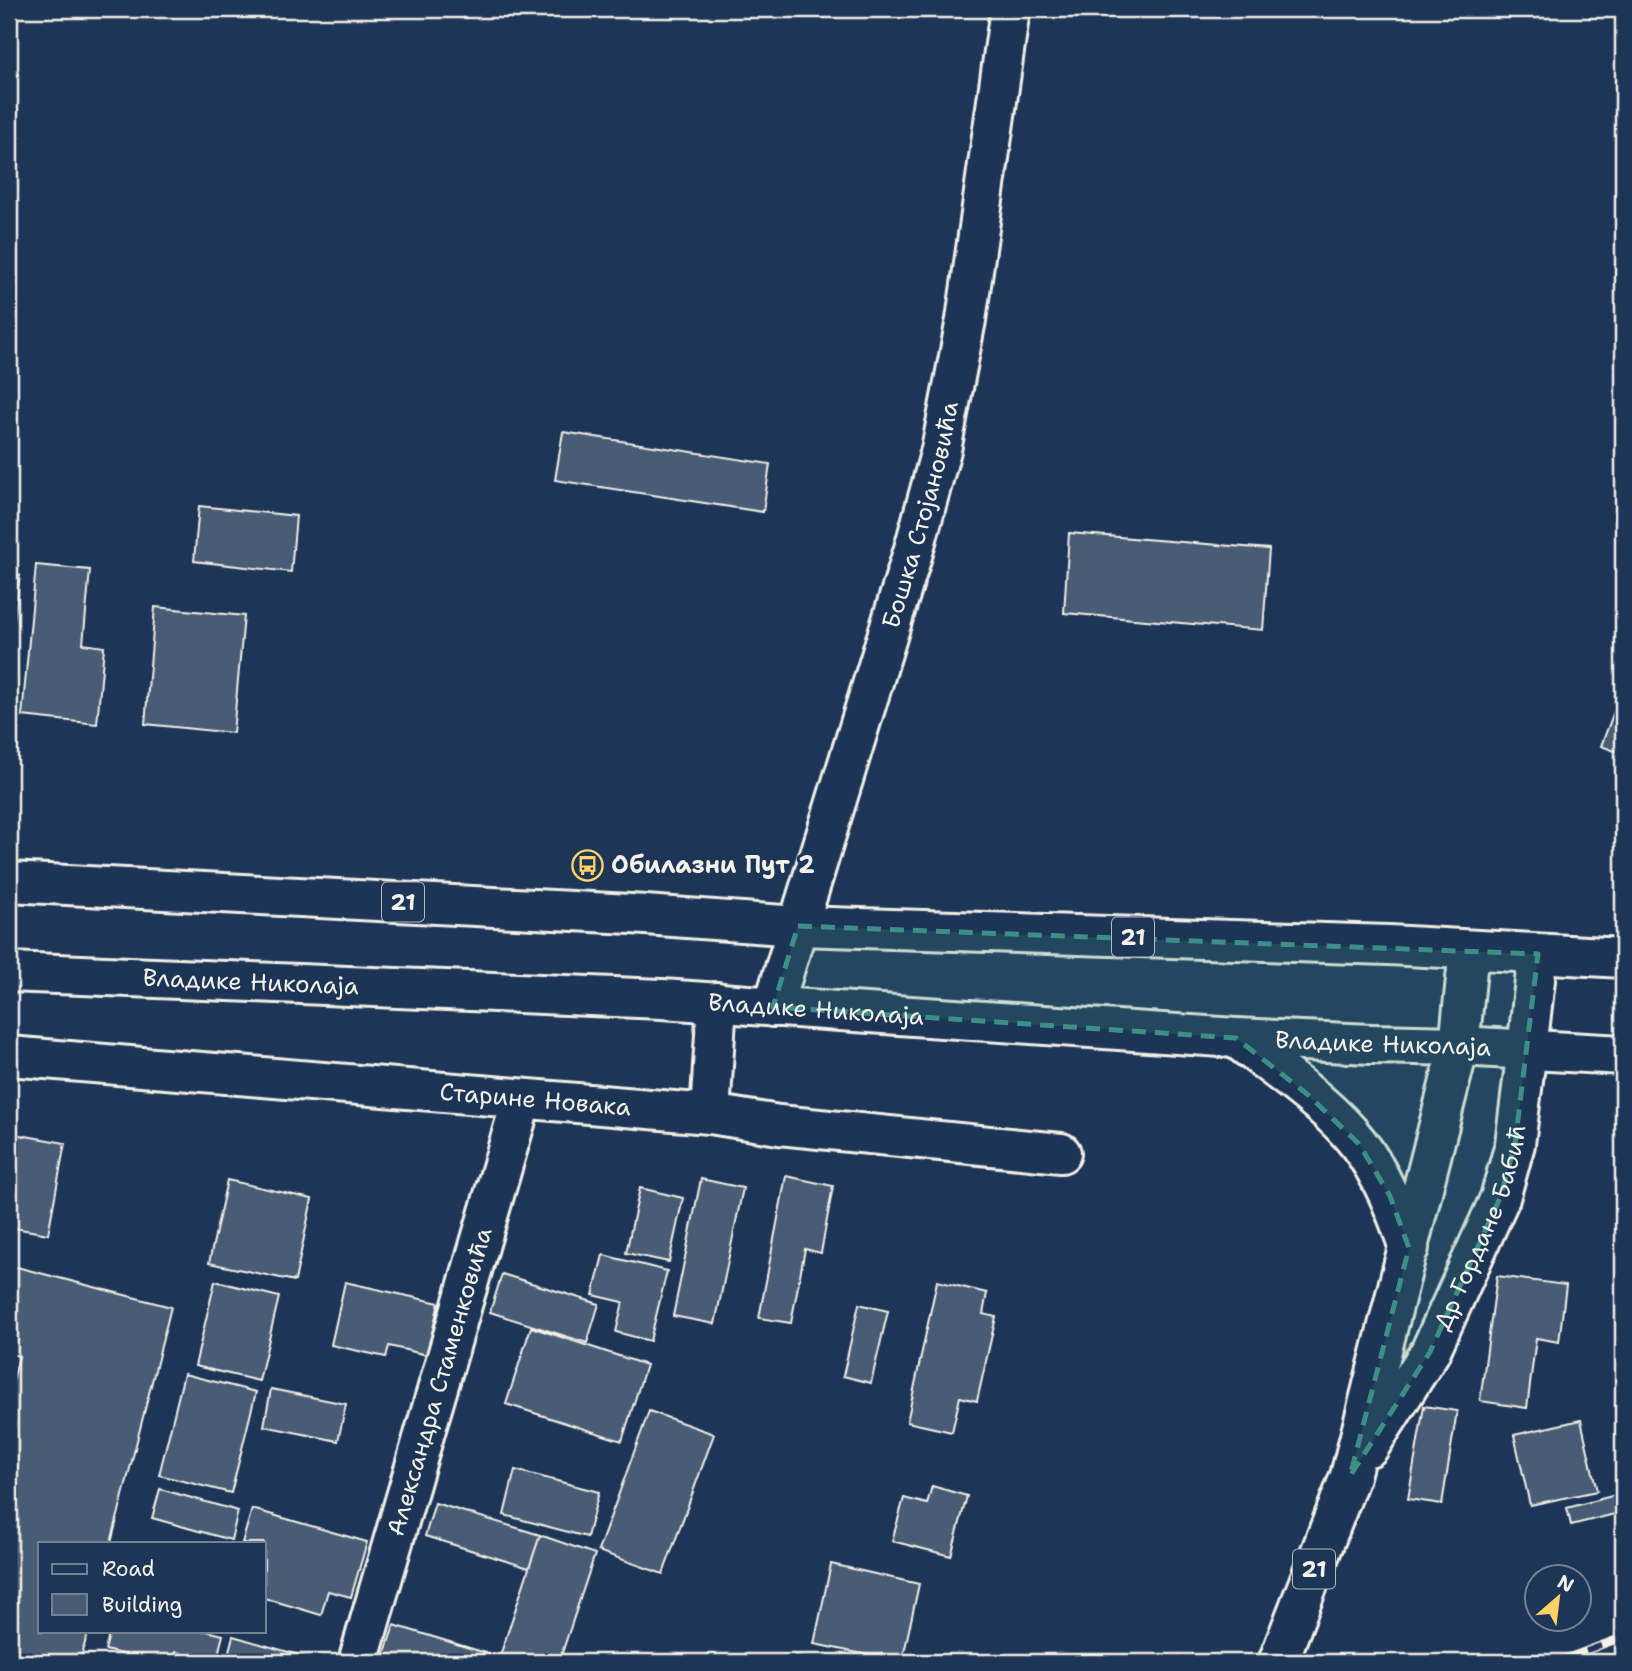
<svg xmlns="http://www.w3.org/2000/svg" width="1632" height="1671" viewBox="0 0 1632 1671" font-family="'Shantell Sans',sans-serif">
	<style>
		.building { fill: #485b74; stroke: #f4f1e8; stroke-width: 2 }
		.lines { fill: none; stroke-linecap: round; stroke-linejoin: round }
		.minor-casing { stroke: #f4f1e8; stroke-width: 44 }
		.major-casing { stroke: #f4f1e8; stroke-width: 44 }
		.minor { stroke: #1d3557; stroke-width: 38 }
		.major { stroke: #1d3557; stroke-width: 38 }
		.rail-casing { stroke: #f4f1e8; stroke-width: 8 }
		.rail { stroke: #1d3557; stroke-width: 5; stroke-dasharray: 16; stroke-linecap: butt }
		.marked { fill: #3d8f86; fill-opacity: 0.2; stroke: #3d8f86; stroke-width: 5; stroke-dasharray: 14 9; stroke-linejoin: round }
		.labels { text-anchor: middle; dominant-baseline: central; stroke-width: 6; stroke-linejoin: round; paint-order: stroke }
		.shield { fill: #1d3557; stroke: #b4b9bc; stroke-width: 2 }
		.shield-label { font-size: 23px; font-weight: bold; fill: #f4f1e8 }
		.street-label { font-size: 24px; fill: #f4f1e8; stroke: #1d3557 }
		.poi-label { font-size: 24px; font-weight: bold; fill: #f4f1e8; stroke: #1d3557; text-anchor: start }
	</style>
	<rect width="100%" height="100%" fill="#1d3557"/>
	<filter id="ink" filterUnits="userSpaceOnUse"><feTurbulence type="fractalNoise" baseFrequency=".0143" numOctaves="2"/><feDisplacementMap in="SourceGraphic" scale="14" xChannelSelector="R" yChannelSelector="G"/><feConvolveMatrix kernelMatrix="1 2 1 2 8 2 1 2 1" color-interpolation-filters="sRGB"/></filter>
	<g filter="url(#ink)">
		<path class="building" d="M 563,432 L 770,464 L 763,512 L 555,480 Z
			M 199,506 L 296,516 L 291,572 L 194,561 Z
			M 1069,533 L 1269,549 L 1263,630 L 1064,613 Z
			M 36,565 L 90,570 L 83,644 L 104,647 L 97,724 L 22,716 Z
			M 9,573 L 20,575 L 9,657 Z
			M 155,607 L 244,616 L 233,733 L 145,724 Z
			M 1623,688 L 1623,754 L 1601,746 Z
			M 9,1133 L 65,1143 L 48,1234 L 9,1227 Z
			M 786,1176 L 833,1186 L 821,1253 L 805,1249 L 791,1323 L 759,1318 Z
			M 701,1179 L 743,1188 L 715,1324 L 673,1316 Z
			M 227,1180 L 312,1199 L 295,1281 L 209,1263 Z
			M 640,1188 L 683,1198 L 669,1262 L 626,1253 Z
			M 603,1255 L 667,1271 L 650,1341 L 616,1332 L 623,1302 L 593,1295 Z
			M 9,1265 L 171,1307 L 111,1543 L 40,1543 L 40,1631 L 88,1631 L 80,1662 L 53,1662 L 9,1651 L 9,1398 L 19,1356 L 9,1354 Z
			M 502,1274 L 599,1304 L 587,1343 L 490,1312 Z
			M 1497,1276 L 1566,1285 L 1559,1342 L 1536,1338 L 1527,1408 L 1480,1401 Z
			M 215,1281 L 279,1297 L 259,1381 L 195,1366 Z
			M 937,1281 L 987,1293 L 983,1314 L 996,1317 L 977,1401 L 960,1397 L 952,1432 L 907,1422 Z
			M 345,1282 L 439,1303 L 427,1355 L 389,1346 L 386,1357 L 331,1345 Z
			M 859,1304 L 888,1311 L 871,1383 L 843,1376 Z
			M 531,1327 L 646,1365 L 622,1441 L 506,1404 Z
			M 184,1374 L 256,1392 L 231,1493 L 159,1475 Z
			M 271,1389 L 346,1404 L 338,1441 L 264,1426 Z
			M 1424,1406 L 1457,1411 L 1442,1504 L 1408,1499 Z
			M 649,1411 L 714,1434 L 663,1574 L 598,1551 Z
			M 1581,1420 L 1597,1491 L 1530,1505 L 1514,1435 Z
			M 515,1470 L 599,1492 L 587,1537 L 504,1515 Z
			M 932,1486 L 967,1496 L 951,1556 L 892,1541 L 904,1498 L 927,1504 Z
			M 160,1489 L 238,1511 L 231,1540 L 152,1518 Z
			M 1623,1493 L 1623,1512 L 1571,1525 L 1567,1508 Z
			M 435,1503 L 540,1535 L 529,1568 L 425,1536 Z
			M 252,1509 L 367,1542 L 351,1597 L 328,1591 L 321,1615 L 264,1598 L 264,1543 L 242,1543 Z
			M 540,1535 L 595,1554 L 559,1662 L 498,1662 Z
			M 831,1564 L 919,1584 L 902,1662 L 814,1644 Z
			M 394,1625 L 489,1654 L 486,1662 L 382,1662 Z
			M 110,1631 L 207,1631 L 223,1635 L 216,1662 L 176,1652 L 174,1662 L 155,1662 L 105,1650 Z
			M 233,1636 L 323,1662 L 226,1662 Z
			M 795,1655 L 825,1662 L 793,1662 Z"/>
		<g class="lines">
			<defs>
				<g id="minor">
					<path id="s1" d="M 773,1007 L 914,549 L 941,450 L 966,320 L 1010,9"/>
					<path id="s2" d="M 9,1056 L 710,1114 L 779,1125 L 1061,1153"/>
					<path d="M 710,1114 L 717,1002"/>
					<path id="s3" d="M 358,1662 L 522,1099"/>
				</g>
				<g id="major">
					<path d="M 9,882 L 631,914 L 798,926 L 1389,945 L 1623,958"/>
					<path id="s4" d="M 9,972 L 662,999 L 1236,1038 L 1372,1044 L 1459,1046 L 1623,1055"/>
					<path d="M 1236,1038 C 1275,1069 1328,1104 1358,1143 C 1382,1174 1396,1211 1409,1248"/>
					<path id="s5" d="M 1369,1447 L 1430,1352 L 1500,1198 L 1515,1144 L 1527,1049 L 1538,954"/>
					<path d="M 1278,1662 L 1350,1476 L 1459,1046 L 1469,950"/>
				</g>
			</defs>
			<use href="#minor" class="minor-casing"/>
			<use href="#major" class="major-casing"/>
			<use href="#minor" class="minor"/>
			<use href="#major" class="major"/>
			<defs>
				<path id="rail" d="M 1556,1662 L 1623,1637"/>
			</defs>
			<use href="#rail" class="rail-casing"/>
			<use href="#rail" class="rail"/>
		</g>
	</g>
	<path class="marked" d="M 798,926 L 1538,954 L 1515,1144 L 1500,1198 L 1430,1352 L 1350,1476 L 1409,1248 L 1390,1196 L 1359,1144 L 1307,1094 L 1236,1038 L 773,1007 Z"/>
	<defs>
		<symbol id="bus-ring" viewBox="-11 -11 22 22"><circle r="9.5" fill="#1d3557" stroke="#ffd166" stroke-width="1.5"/><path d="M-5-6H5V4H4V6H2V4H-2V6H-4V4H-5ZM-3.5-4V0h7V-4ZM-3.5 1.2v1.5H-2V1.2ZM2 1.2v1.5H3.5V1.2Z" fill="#ffd166"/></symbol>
	</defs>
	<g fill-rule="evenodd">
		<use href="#bus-ring" x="570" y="848" width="35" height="35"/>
	</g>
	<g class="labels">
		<g class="shield">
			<rect x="382" y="882.5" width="42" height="39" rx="5"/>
			<rect x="1112" y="917.5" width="42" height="39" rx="5"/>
			<rect x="1293" y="1549.5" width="42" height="39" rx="5"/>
		</g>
		<g class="shield-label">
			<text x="403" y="902">21</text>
			<text x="1133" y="937">21</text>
			<text x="1314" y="1569">21</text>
		</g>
		<g class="street-label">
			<text stroke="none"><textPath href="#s1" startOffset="514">Бошка Стојановића</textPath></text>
			<text stroke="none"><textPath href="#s4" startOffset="242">Владике Николаја</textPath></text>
			<text stroke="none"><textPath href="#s4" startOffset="808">Владике Николаја</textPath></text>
			<text stroke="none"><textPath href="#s4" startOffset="1376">Владике Николаја</textPath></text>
			<text stroke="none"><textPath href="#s2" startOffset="528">Старине Новака</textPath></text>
			<text stroke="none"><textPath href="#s5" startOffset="248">Др Гордане Бабић</textPath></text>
			<text stroke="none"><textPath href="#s3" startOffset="292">Александра Стаменковића</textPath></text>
		</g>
		<g class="poi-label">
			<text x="611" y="865">Обилазни Пут 2</text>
		</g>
	</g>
	<rect width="1632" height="1671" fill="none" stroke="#1d3557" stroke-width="35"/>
	<rect x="18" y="18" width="1597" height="1636" fill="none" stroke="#f4f1e8" stroke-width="2.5" filter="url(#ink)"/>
	<rect x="38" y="1542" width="228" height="91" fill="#1d3557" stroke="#738091" stroke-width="2"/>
	<rect x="52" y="1564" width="35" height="10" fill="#1d3557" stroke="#738091" stroke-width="2"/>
	<text x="102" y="1576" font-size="21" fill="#f4f1e8">Road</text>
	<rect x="52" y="1594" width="35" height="21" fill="#485b74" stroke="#738091" stroke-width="2"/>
	<text x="102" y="1612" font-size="21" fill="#f4f1e8">Building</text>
	<g transform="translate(1558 1598) rotate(28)"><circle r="33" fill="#1d3557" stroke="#738091" stroke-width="2"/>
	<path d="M0-5L12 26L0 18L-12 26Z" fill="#ffd166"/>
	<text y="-10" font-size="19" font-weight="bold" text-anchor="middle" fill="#f4f1e8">N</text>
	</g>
</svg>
